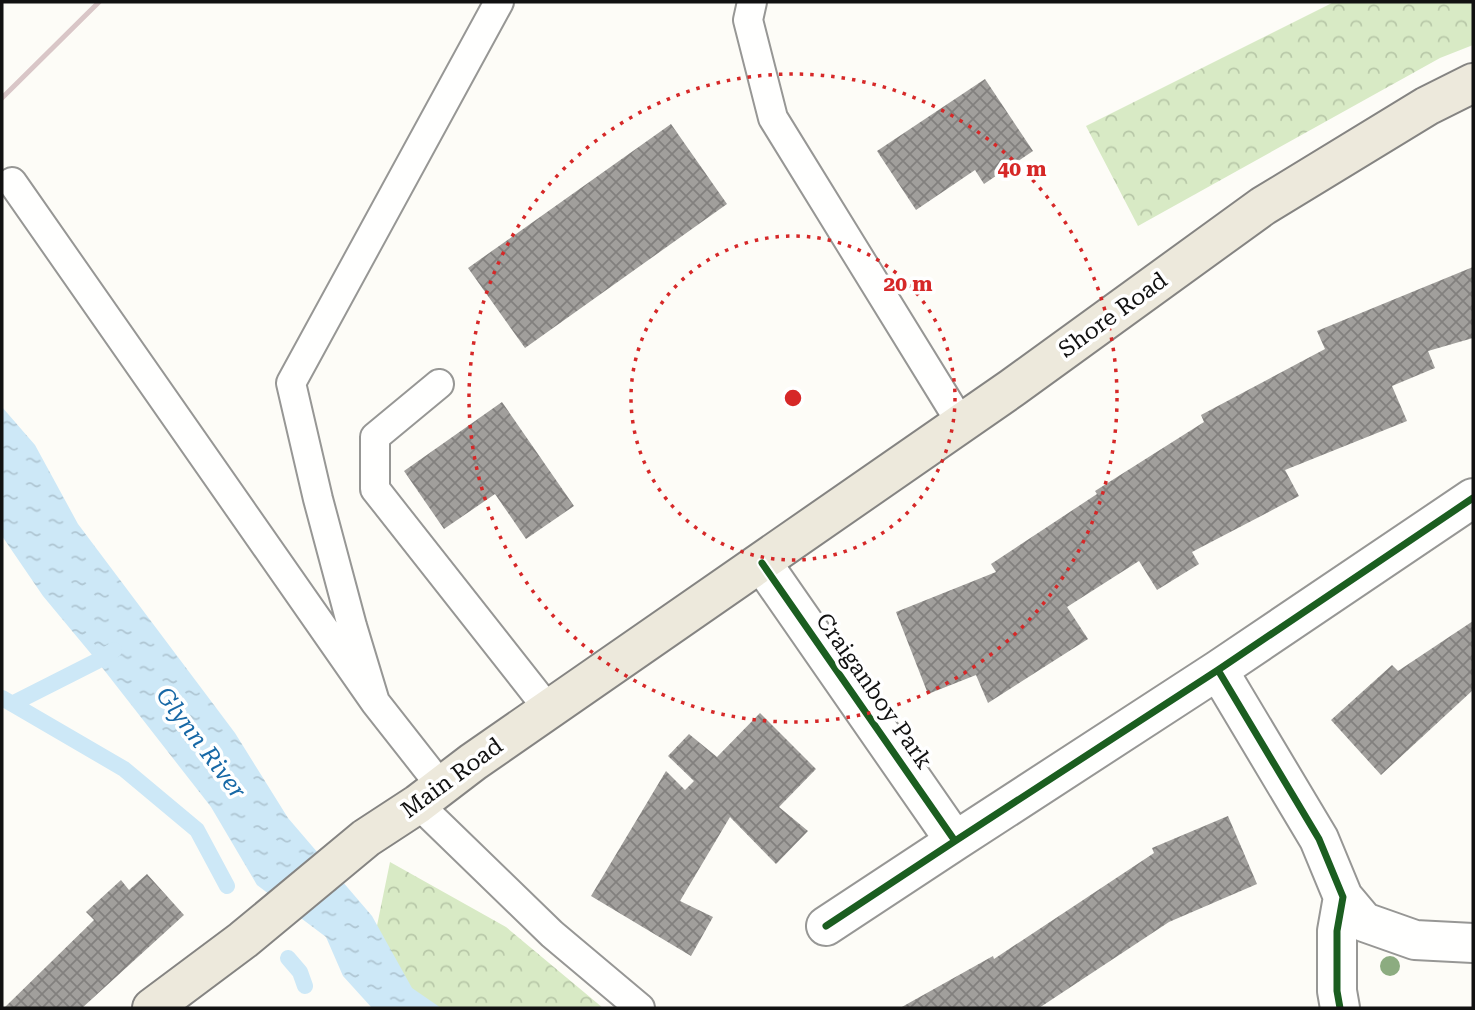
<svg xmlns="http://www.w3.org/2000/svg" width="1475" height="1010" viewBox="0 0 1475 1010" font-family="'Roboto Serif',serif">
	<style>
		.forest { fill: url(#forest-crowns) }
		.water { fill: url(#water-ripples) }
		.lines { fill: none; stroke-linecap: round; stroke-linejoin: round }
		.stream { stroke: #cde8f7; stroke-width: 16 }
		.building { fill: url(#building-cross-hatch) }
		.lane-casing { stroke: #979795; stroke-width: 32 }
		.street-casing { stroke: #979795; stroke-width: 42 }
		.primary-casing { stroke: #858482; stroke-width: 42 }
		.lane { stroke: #fffffe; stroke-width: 28 }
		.street { stroke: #fffffe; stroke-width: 38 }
		.primary { stroke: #ede9dc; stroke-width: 38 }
		.rail { stroke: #d9c6c7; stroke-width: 5 }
		.cycleway-casing { stroke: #fff; stroke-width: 11 }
		.cycleway { stroke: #1b5e20; stroke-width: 7 }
		.tree { fill: #8cac80 }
		.ring { fill: none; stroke: #d62828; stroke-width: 3.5; stroke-dasharray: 3.5 7 }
		.labels { text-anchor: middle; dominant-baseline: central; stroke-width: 7; stroke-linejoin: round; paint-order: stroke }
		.street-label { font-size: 23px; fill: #111; stroke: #fff }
		.water-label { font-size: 24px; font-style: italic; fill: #1768a6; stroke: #fff }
		.centre { fill: #d62828; stroke: #fff; stroke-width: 3.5 }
		.ring-label { font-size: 21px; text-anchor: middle; font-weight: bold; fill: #d62828; stroke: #fff; stroke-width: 7; stroke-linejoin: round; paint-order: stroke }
	</style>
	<defs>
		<pattern id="forest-crowns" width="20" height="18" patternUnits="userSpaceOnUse" patternTransform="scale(1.75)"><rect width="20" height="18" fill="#d8eac5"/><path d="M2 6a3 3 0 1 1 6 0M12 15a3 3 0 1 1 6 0" fill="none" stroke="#b8c8a8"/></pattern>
		<pattern id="water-ripples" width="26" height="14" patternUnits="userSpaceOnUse" patternTransform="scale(1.75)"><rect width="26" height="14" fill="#cde8f7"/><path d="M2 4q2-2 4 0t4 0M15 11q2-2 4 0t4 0" fill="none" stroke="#afc6d3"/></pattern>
		<pattern id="building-cross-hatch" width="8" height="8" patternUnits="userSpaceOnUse" patternTransform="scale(1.75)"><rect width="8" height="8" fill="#a19f9c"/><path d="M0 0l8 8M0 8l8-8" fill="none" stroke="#82807e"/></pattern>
	</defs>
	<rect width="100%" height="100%" fill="#fdfcf7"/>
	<path class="forest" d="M 1334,2 L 1473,2 L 1473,45 L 1440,58 L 1138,226 L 1086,126 Z
		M 390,862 L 506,927 L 603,1008 L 371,1008 L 371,955 Z"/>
	<path class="water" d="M 2,407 L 35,445 L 78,524 L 235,733 L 288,818 L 372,916 L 412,988 L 441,1008 L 372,1008 L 343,976 L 326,937 L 257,885 L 211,807 L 97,661 L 43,596 L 2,536 Z"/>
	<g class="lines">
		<path class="stream" d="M 2,698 L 124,769 L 197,830 L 227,886
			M 12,704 L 97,661 L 114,650
			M 288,958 L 300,972 L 305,986"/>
	</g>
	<path class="building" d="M 985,79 L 1033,151 L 984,184 L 975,170 L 916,210 L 877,151 Z
		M 671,124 L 727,204 L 525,348 L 468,268 Z
		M 1473,267 L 1473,338 L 1428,351 L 1435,368 L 1392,386 L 1407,421 L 1285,470 L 1299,496 L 1192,552 L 1199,564 L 1157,590 L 1139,561 L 1067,607 L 1088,639 L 988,703 L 976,675 L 928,694 L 896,612 L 996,572 L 991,564 L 1097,494 L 1095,491 L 1204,422 L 1201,415 L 1325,349 L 1317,331 Z
		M 502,402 L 574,506 L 526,539 L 495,494 L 444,529 L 404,471 Z
		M 1473,621 L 1473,690 L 1381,775 L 1331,720 L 1392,665 L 1398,671 Z
		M 760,713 L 816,769 L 779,807 L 808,831 L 776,864 L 730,817 L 680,901 L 713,917 L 691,956 L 591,896 L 666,771 L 685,790 L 694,781 L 668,756 L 689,734 L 717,757 Z
		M 1228,816 L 1257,884 L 1169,922 L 1039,1008 L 900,1008 L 993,956 L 994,959 L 1154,853 L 1152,848 Z
		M 147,874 L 184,915 L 82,1008 L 4,1008 L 94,920 L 86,912 L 121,880 L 129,890 Z"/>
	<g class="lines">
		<defs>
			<path id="lane" d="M 752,2 L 748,20 L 773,118 L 961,423
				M 12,182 L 375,702 L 441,786
				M 439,384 L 375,437 L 375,489 L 549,710
				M 375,702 L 352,626 L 318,499 L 291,383 L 499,2
				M 418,804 L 552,934 L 640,1008"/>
			<path id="street" d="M 762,563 L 955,841
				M 1218,670 L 1319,839 L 1343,897 L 1337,931 L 1337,991 L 1340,1008
				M 1343,897 L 1364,922 L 1415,940 L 1473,943
				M 826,926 L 955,841 L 1218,670 L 1473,498"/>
			<path id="primary" d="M 152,1008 L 243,940 L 366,838 L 418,804 L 473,762 L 1012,388 L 1263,206 L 1427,106 L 1473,83"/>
		</defs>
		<use href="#lane" class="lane-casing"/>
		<use href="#street" class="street-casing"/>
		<use href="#primary" class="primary-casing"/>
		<use href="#lane" class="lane"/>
		<use href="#street" class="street"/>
		<use href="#primary" class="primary"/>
		<path class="rail" d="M 2,98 L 99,2"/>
		<defs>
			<path id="cycleway" d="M 762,563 L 955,841
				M 1218,670 L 1319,839 L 1343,897 L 1337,931 L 1337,991 L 1340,1008
				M 826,926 L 955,841 L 1218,670 L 1473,498"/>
		</defs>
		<use href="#cycleway" class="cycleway-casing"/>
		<use href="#cycleway" class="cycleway"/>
	</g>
	<circle class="tree" cx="1390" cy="966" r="10"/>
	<g class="ring">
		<circle cx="793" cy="398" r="162"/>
		<circle cx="793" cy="398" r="324"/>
	</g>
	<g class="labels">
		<g class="street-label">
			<text transform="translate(1113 315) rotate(-36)">Shore Road</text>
			<text transform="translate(874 691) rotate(55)">Craiganboy Park</text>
			<text transform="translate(452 778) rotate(-36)">Main Road</text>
		</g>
		<g class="water-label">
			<text transform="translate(201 743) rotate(53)">Glynn River</text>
		</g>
	</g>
	<circle cx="793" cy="398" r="10" class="centre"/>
	<g class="ring-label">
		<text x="1022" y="176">40 m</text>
		<text x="908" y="291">20 m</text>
	</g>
	<rect width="1475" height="1010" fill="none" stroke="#111111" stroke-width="7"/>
</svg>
